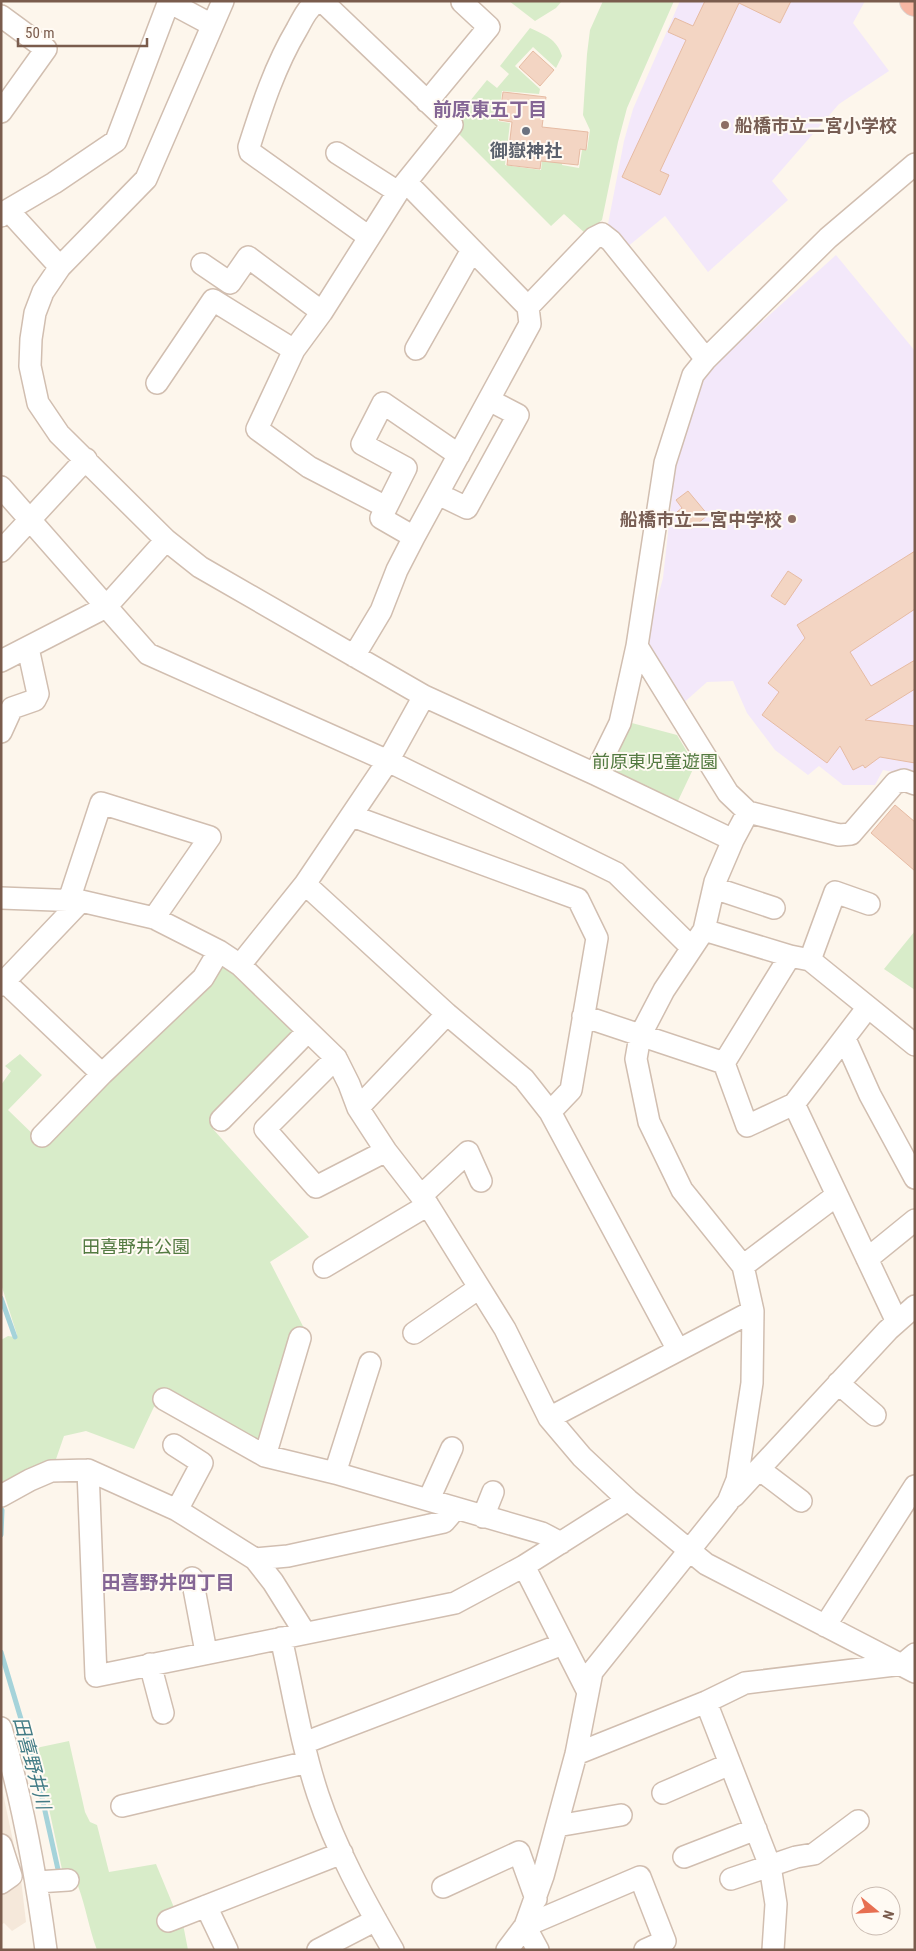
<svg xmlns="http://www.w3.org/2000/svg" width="916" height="1951" viewBox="0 0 916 1951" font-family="'Roboto Condensed','Noto Sans JP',sans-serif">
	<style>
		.residential { fill: #f5e8da }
		.education { fill: #f3e8fa }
		.green { fill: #d8ecc9 }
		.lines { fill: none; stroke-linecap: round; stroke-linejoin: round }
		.stream { stroke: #a5d3da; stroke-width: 5 }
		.building { fill: #f3d5c3; stroke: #e6bba3 }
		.minor-casing { stroke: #d1beb0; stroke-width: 24 }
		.highway-casing { stroke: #dad1cd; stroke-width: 30 }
		.minor { stroke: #fff; stroke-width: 21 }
		.highway { stroke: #f7b7a3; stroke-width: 28 }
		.education-dot { fill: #8d6e63; stroke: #fffaf3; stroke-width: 2 }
		.worship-dot { fill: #6b7280; stroke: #fffaf3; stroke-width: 2 }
		.labels { text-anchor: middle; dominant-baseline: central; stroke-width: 4; stroke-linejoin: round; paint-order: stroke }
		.education-label { font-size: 18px; font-weight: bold; fill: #785e54; stroke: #fffaf3; text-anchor: start }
		.worship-label { font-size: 18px; font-weight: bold; fill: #5b616d; stroke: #fffaf3 }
		.park-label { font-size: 18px; fill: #537a41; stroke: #fffaf3 }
		.neighbourhood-label { font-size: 19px; font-weight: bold; fill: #846695; stroke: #fffaf3 }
		.water-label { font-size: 19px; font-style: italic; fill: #437c86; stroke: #fffaf3 }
	</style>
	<rect width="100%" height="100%" fill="#fdf6ec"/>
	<path class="residential" d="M 1,1784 L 21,1879 L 26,1922 L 12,1931 L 4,1923 L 1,1925 Z"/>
	<path class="education" d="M 680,1 L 865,1 L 853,23 L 889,71 L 839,104 L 772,181 L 788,200 L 708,272 L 665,216 L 626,248 L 608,224 L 624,141 L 633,109 Z
		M 836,255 L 915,351 L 915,780 L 899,773 L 883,770 L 875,785 L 843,785 L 819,766 L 808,775 L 775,750 L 747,713 L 733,681 L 707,682 L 680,706 L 646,640 L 663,578 L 676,460 L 701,377 Z"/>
	<path class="green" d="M 509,1 L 562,1 L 556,8 L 535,21 Z
		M 603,1 L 674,1 L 627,108 L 618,142 L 602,220 L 586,234 L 564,214 L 551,226 L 456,131 L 457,117 L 487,80 L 497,88 L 509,74 L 500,66 L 530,28 C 545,35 557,39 562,56 L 556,68 L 533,47 L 515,66 L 540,89 L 539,94 L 502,91 L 498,121 L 510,123 L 505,165 L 541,170 L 544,143 L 564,150 L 562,165 L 579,168 L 582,150 L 587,150 L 590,130 L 583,115 L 587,54 L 590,30 Z
		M 628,722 L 677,735 L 695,765 L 676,805 L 610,774 L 607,767 Z
		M 915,931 L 915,990 L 884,969 Z
		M 227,956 L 308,1031 L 213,1129 L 309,1237 L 270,1262 L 306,1332 L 262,1447 L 161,1392 L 134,1449 L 86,1431 L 64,1436 L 55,1462 L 1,1489 L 1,1340 L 8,1336 L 15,1337 L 17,1335 L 1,1284 L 1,1085 L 11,1071 L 5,1066 L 20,1054 L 42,1075 L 8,1110 L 40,1141 Z
		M 69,1741 L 85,1812 L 90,1822 L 97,1825 L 109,1872 L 156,1864 L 175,1910 L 183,1924 L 188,1950 L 97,1950 C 89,1929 86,1907 78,1886 L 66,1888 L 36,1748 Z"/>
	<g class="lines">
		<path class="stream" d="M 1,1298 L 15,1337
			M 1,1535 L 2,1510
			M 1,1652 L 35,1766 L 59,1874"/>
	</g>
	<path class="building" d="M 705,1 L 791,1 L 780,23 L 739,3 L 660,171 L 669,175 L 660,195 L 622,177 L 686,40 L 668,32 L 675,18 L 693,26 Z
		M 533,51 L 554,70 L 540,86 L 519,67 Z
		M 503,92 L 546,97 L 542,127 L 588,132 L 586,150 L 580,149 L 578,165 L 541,161 L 540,169 L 507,165 L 512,122 L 499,120 Z
		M 688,491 L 708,515 L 691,529 L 677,512 L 682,508 L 676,500 Z
		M 915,551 L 915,609 L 850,652 L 871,686 L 915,660 L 915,689 L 865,720 L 915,726 L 915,763 L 880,757 L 865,768 L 863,765 L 853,770 L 840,746 L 827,763 L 762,715 L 779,692 L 768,683 L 805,638 L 797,625 Z
		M 788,571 L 802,580 L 785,605 L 771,596 Z
		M 895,805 L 915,822 L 915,871 L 871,833 Z"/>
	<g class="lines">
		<defs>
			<path id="minor" d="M 223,1 L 146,179 L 60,267 L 43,292 L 35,313 L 31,339 L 30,366 L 38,403 L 59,434 L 166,540 L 200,567 L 424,696 L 595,774 L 733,840
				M 317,1 C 307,9 303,18 297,29 C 275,66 262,106 249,147 L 250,152 L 369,237
				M 322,1 L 452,125 L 398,192 L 322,312 L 294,350 L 257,429 L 309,467 L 386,507
				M 169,2 L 212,25
				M 1,16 L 46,49 L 1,112
				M 427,102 L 489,27 L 462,2
				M 337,153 L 398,192
				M 915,164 L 828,238 L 706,359 L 693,375 L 665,463 L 637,646 L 728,793 L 748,812 L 839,835 L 851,834 L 895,783 L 904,780 L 915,784
				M 407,183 L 528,307
				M 8,210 L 54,183 L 116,141 L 169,1
				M 1,216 L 8,210 L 60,267
				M 202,264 L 230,283 L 248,257 L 322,312
				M 416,349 L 472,250
				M 157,383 L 213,300 L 294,350
				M 459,455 L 383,403 L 362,444 L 406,468 L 381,518 L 414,537 L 530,324 L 528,307 L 594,238 L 602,234 L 611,241 L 706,359
				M 1,487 L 148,654 L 388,761 L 616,873 L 692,948
				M 438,494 L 467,508 L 518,415 L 489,400
				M 1,551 L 86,459
				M 354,656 L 381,611 L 397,570 L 414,537
				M 1,661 L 106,607 L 166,540
				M 1,732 L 12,708 L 35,700 L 38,694 L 28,648
				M 595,774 L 620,723 L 637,646
				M 352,816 L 578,899 L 597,938 L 571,1090 L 550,1112
				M 305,884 L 447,1014 L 524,1079 L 550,1112 L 678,1350
				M 714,888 L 774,908
				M 1,898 L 81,901 L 154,918 L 219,951 L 240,965 L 336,1058 L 349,1084 L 358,1108 L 386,1151 L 428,1205 L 505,1329 L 549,1418 L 582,1457 L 628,1500 L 706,1564 L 915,1672
				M 69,900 L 101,803 L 210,837 L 154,918
				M 704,930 L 790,956 L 810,960 L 915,1045
				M 790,956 L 724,1063 L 747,1126 L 794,1104 L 868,1007
				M 810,960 L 835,892 L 869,904
				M 240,965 L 305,884 L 388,761 L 424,696
				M 5,982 L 102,1074
				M 1,985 L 81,901
				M 583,1016 L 724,1063
				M 845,1039 L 870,1095 L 915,1178
				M 336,1058 L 265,1129 L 316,1187 L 386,1151
				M 794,1104 L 897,1322
				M 358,1108 L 447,1014
				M 221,1120 L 308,1031
				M 42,1136 L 102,1074 L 203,978 L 219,951
				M 422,1195 L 468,1152 L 481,1181
				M 867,1259 L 915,1220
				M 743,1266 L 837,1195
				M 324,1267 L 428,1205
				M 414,1333 L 479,1288
				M 838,1383 L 875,1415
				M 164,1399 L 265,1456 L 335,1473 L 542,1533 L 561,1543
				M 549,1418 L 753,1311
				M 174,1445 L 202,1463 L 177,1510
				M 265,1456 L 300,1338
				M 759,1469 L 801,1501
				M 88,1470 L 96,1676 L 455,1603 L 524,1566 L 628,1500
				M 335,1473 L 370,1363
				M 1,1496 L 30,1480 L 51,1471 L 88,1470 L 177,1510 L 255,1559 L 273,1582 L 305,1633
				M 734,1496 L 888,1330 L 915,1306
				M 429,1499 L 452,1448
				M 483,1517 L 493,1492
				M 255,1559 L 288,1556 L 444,1522 L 456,1508
				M 524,1566 L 588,1692
				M 192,1578 L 206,1652
				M 825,1626 L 915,1486
				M 281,1638 C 293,1690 301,1744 318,1795 C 336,1849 364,1900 393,1950
				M 150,1664 L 163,1713
				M 706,1702 L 770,1866 L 776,1904 L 773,1950
				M 1,1728 C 23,1801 36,1875 46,1950
				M 304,1743 L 563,1644
				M 576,1754 L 706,1702 L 745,1683 L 903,1664 L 915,1654
				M 663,1793 L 730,1764
				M 122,1806 L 308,1762
				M 557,1826 L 621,1815
				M 1,1845 L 11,1876 L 1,1883
				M 684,1857 L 756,1829
				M 731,1879 L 796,1857 L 814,1854 L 858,1821
				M 37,1882 L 68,1880
				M 443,1887 L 519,1852 L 536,1899
				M 206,1906 L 227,1950
				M 168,1921 L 342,1853
				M 318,1950 L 376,1920
				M 507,1950 L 525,1926 L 543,1876 L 576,1754 L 592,1672 L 728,1502 L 737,1480 L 752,1383 L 753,1311 L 743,1266 L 682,1190 L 649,1122 L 636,1059 L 640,1036 L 664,990 L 704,930 L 715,882 L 733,840 L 748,812
				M 538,1950 L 525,1926 L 640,1877 L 665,1941 L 645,1950"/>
			<path id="highway" d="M 914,1 L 915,2"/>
		</defs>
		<use href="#minor" class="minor-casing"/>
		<use href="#highway" class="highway-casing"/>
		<use href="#minor" class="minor"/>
		<use href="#highway" class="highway"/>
	</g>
	<g class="education-dot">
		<circle cx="725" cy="125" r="5"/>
		<circle cx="792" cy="519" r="5"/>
	</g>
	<circle class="worship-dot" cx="526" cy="131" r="5"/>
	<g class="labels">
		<g class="education-label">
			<text x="735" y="125">船橋市立二宮小学校</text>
			<text x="782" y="519" text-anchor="end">船橋市立二宮中学校</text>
		</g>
		<g class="worship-label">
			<text x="526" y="150">御嶽神社</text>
		</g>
		<g class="park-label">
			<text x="655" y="761">前原東児童遊園</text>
			<text x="136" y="1246">田喜野井公園</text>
		</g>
		<g class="neighbourhood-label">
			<text x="490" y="109">前原東五丁目</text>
			<text x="168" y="1582">田喜野井四丁目</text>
		</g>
		<g class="water-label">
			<text transform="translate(32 1763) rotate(75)">田喜野井川</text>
		</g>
	</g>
	<rect width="916" height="1951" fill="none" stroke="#7a5c4d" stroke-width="5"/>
	<g transform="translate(876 1911) rotate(108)"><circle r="24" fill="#fffaf3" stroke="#cabbb1"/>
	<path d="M0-4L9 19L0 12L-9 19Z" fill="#e76f51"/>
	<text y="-8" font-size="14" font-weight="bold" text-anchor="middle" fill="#7a5c4d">N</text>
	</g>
	<path d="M18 38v8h129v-8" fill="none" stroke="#7a5c4d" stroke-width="2.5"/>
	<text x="25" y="38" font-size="15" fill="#7a5c4d" stroke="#fffaf3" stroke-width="4" paint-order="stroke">50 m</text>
</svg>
